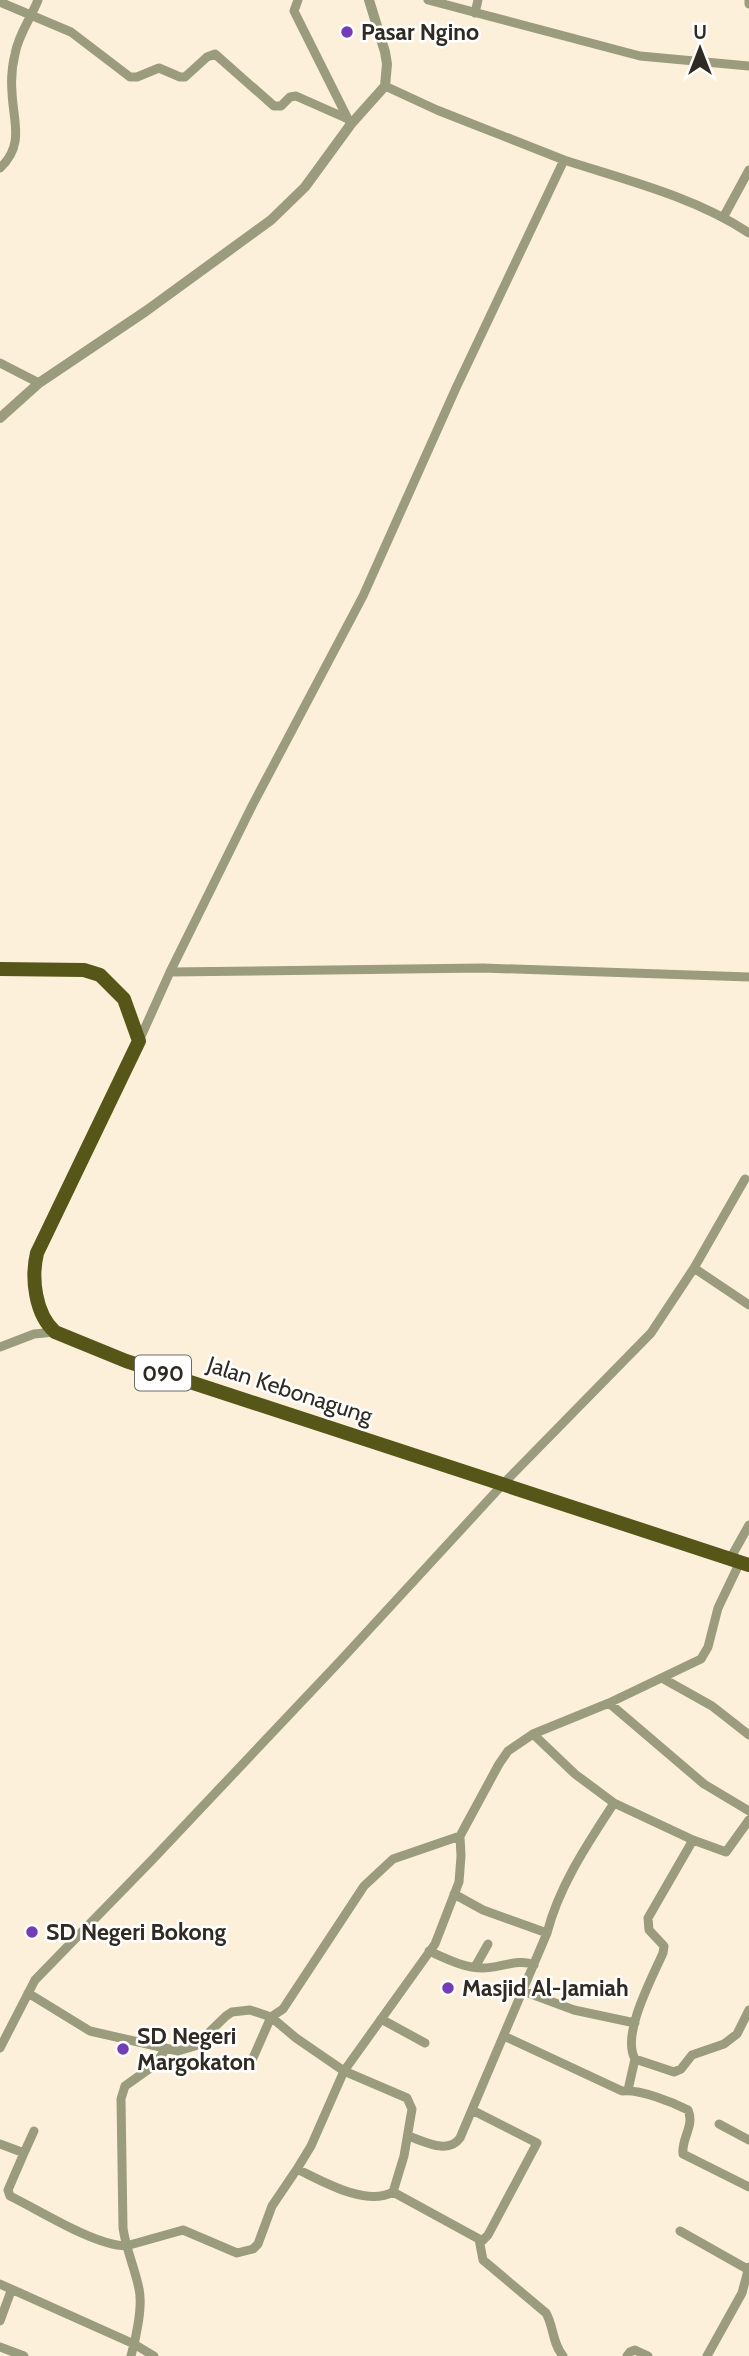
<svg xmlns="http://www.w3.org/2000/svg" width="749" height="2356" viewBox="0 0 749 2356" font-family="Cabin,sans-serif">
	<style>
		.lines { fill: none; stroke-linecap: round; stroke-linejoin: round }
		.minor { stroke: #9b9c7e; stroke-width: 9 }
		.tertiary { stroke: #9b9c7e; stroke-width: 10 }
		.primary { stroke: #565618; stroke-width: 14 }
		.poi-dot { fill: #733eb5; stroke: #fff; stroke-width: 2.5 }
		.labels { text-anchor: middle; dominant-baseline: central; stroke-width: 5; stroke-linejoin: round; paint-order: stroke }
		.shield { fill: #fff; stroke: #6d6a64; stroke-width: 2 }
		.shield-label { font-size: 21px; font-weight: bold; fill: #2f2a22 }
		.poi-label { font-size: 23px; font-weight: bold; fill: #2f2a22; stroke: #fff; text-anchor: start }
		.street-label { font-size: 23px; fill: #2f2a22; stroke: #fff }
	</style>
	<rect width="100%" height="100%" fill="#fdf0da"/>
	<g class="lines">
		<path class="minor" d="M 298,0 L 294,11 L 349,121
			M 428,0 L 640,56 L 749,66
			M 749,0 L 749,4
			M 0,2 L 71,32 L 130,77 L 137,77 L 159,68 L 180,77 L 185,77 L 207,57 L 215,54 L 274,106 L 281,106 L 290,97 L 296,96 L 348,119
			M 475,13 L 478,0
			M 564,160 C 626,180 695,197 749,233
			M 0,168 C 25,145 13,121 12,92 C 11,80 12,66 15,54 C 18,35 31,18 38,0
			M 724,216 L 749,170
			M 0,363 L 39,383
			M 170,972 L 483,968 L 749,977
			M 139,1041 L 170,972 L 252,806 L 363,596 L 456,388 L 564,160 L 437,110 L 385,86
			M 694,1268 L 749,1305
			M 0,1347 L 34,1334 L 55,1332
			M 730,1559 L 749,1525
			M 662,1678 L 712,1706 L 749,1735
			M 609,1703 L 704,1784 L 749,1811
			M 533,1734 L 575,1774 L 614,1803 L 693,1840 L 726,1852 L 749,1820
			M 454,1894 L 483,1910 L 547,1933
			M 429,1951 C 447,1959 464,1968 483,1968 C 499,1968 519,1958 534,1965
			M 475,1967 L 488,1944
			M 523,1991 L 574,2010 L 635,2023
			M 28,1993 L 90,2031 L 178,2051 L 195,2046 L 226,2016 L 232,2012 L 250,2010 L 271,2017 L 283,2009 L 364,1886 L 393,1859 L 460,1836 L 499,1764 L 508,1751 L 533,1734 L 609,1703 L 701,1659 L 708,1647 L 718,1608 L 740,1562
			M 381,2019 L 425,2043
			M 504,2036 L 622,2091 C 640,2089 672,2102 688,2110 C 695,2126 681,2138 683,2154 L 749,2187
			M 0,2048 L 35,1980 L 152,1860 L 341,1660 L 504,1483 L 651,1333 L 694,1268 L 745,1179
			M 253,2058 L 271,2017 L 296,2038 L 344,2071 L 407,2098 L 412,2109 L 404,2156 L 393,2192 C 366,2207 322,2181 297,2169 L 311,2146 L 344,2071 L 435,1944 L 459,1882 L 461,1856 L 460,1836
			M 635,2059 L 674,2072 L 681,2069 L 692,2055 L 724,2044 L 737,2034 L 749,2010
			M 628,2090 L 635,2059 C 621,2035 652,1978 663,1953 L 664,1946 L 649,1930 L 648,1918 L 693,1840
			M 472,2110 L 537,2143 L 488,2235 L 481,2242
			M 719,2124 L 749,2140
			M 408,2136 C 424,2141 448,2155 460,2138 L 547,1933 C 559,1886 588,1843 614,1803
			M 0,2144 L 24,2153 L 8,2190 L 10,2196 C 41,2211 93,2245 126,2246 L 183,2230 L 237,2253 L 253,2249 L 258,2244 L 272,2206 L 297,2169
			M 24,2153 L 34,2131
			M 393,2192 L 479,2239 L 483,2260 L 546,2313 C 554,2327 552,2343 563,2356
			M 680,2231 L 749,2270
			M 0,2284 L 134,2344 L 154,2356
			M 0,2321 L 11,2291
			M 0,2347 L 24,2356
			M 131,2356 C 136,2338 143,2306 139,2289 C 135,2268 126,2250 123,2228 L 121,2099 L 125,2086 L 156,2064 L 166,2048
			M 627,2356 L 630,2352 L 635,2350 L 648,2356
			M 707,2356 L 742,2293 L 749,2267"/>
		<path class="tertiary" d="M 0,418 L 39,383 L 146,311 L 271,220 L 305,187 L 351,124 L 385,86 L 387,64 L 385,52 L 369,0"/>
		<path class="primary" d="M 0,969 L 84,970 L 100,975 L 124,999 L 139,1041 L 37,1253 C 31,1278 35,1314 55,1332 L 126,1361 L 749,1565"/>
	</g>
	<g class="poi-dot">
		<circle cx="347" cy="32" r="7"/>
		<circle cx="32" cy="1932" r="7"/>
		<circle cx="448" cy="1988" r="7"/>
		<circle cx="123" cy="2049" r="7"/>
	</g>
	<g class="labels">
		<rect class="shield" x="135" y="1355.5" width="56" height="35" rx="5"/>
		<g class="shield-label">
			<text x="163" y="1373">090</text>
		</g>
		<g class="poi-label">
			<text x="361" y="32">Pasar Ngino</text>
			<text x="46" y="1932">SD Negeri Bokong</text>
			<text x="462" y="1988">Masjid Al-Jamiah</text>
			<text x="137" y="2036">SD Negeri<tspan x="137" dy="26">Margokaton</tspan></text>
		</g>
		<g class="street-label">
			<text transform="translate(290 1390) rotate(18)">Jalan Kebonagung</text>
		</g>
	</g>
	<g transform="translate(700 49)" stroke="#ffffff" stroke-width="5" paint-order="stroke">
	<path d="M0-5L12 26L0 18L-12 26Z" fill="#2f2a22"/>
	<text y="-10" font-size="19" font-weight="bold" text-anchor="middle" fill="#2f2a22">U</text>
	</g>
</svg>
